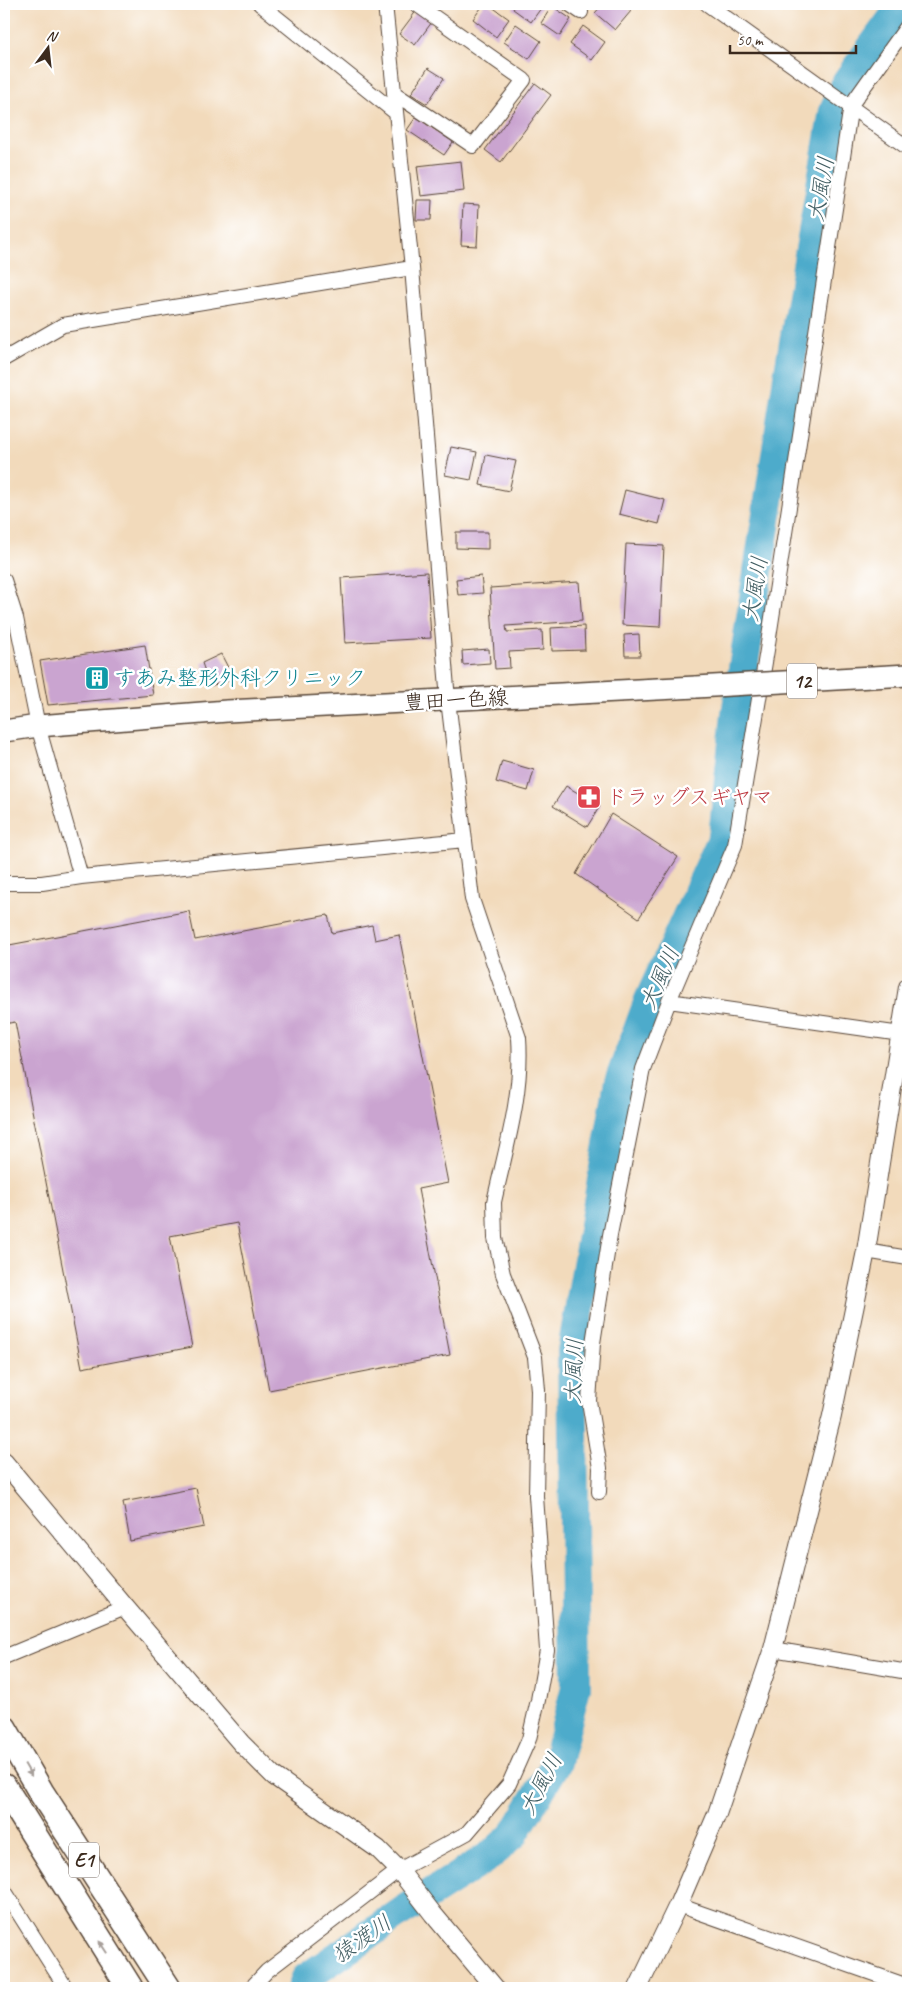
<svg xmlns="http://www.w3.org/2000/svg" width="912" height="1992" viewBox="0 0 912 1992" font-family="Caveat,'Klee One',sans-serif">
	<style>
		.lines { fill: none; stroke-linecap: round; stroke-linejoin: round }
		.river { stroke: #4dabcb; stroke-width: 30 }
		.building { fill: #caa4d0 }
		.minor-casing { stroke: #564436; stroke-width: 16 }
		.tertiary-casing { stroke: #564436; stroke-width: 20 }
		.primary-casing { stroke: #564436; stroke-width: 24 }
		.motorway-casing { stroke: #564436; stroke-width: 28 }
		.minor { stroke: #fff; stroke-width: 14 }
		.tertiary { stroke: #fff; stroke-width: 18 }
		.primary { stroke: #fff; stroke-width: 21 }
		.motorway { stroke: #fff; stroke-width: 25 }
		.primary-bridge-casing { stroke: #564436; stroke-width: 24; stroke-linecap: butt }
		.primary-bridge { stroke: #fff; stroke-width: 21 }
		.oneway { fill: #a79f9a }
		.labels { text-anchor: middle; dominant-baseline: central; stroke-width: 5; stroke-linejoin: round; paint-order: stroke }
		.shield { fill: #fff; stroke: #766a62; stroke-width: 1 }
		.shield-label { font-size: 20px; font-weight: bold; fill: #3b2a1e }
		.culture-label { font-size: 21px; fill: #0d838f; stroke: #fff; text-anchor: start }
		.street-label { font-size: 21px; fill: #3b2a1e; stroke: #fff }
		.health-label { font-size: 21px; fill: #be3a42; stroke: #fff; text-anchor: start }
		.water-label { font-size: 22px; font-style: italic; fill: #425e63; stroke: #fff }
	</style>
	<rect width="100%" height="100%" fill="#fff"/>
	<filter id="ink" filterUnits="userSpaceOnUse"><feTurbulence type="fractalNoise" baseFrequency=".02" numOctaves="2"/><feDisplacementMap in="SourceGraphic" scale="10" xChannelSelector="R" yChannelSelector="G"/><feConvolveMatrix kernelMatrix="1 2 1 2 8 2 1 2 1" color-interpolation-filters="sRGB"/></filter>
	<filter id="wash" filterUnits="userSpaceOnUse"><feTurbulence type="fractalNoise" baseFrequency=".0096" numOctaves="4" result="noise"/><feDisplacementMap in="SourceGraphic" scale="20" xChannelSelector="R" yChannelSelector="G"/><feGaussianBlur stdDeviation="1.12" result="paint"/><feColorMatrix in="noise" values="0 0 0 0 0 0 0 0 0 0 0 0 0 0 0 0 0 1.4 0 .05"/><feComposite in="paint" operator="in"/></filter>
	<g filter="url(#wash)">
		<rect width="100%" height="100%" fill="#f2dabb"/>
		<g class="lines">
			<path class="river" d="M 302,1988 L 306,1978 L 403,1911 L 491,1855 L 514,1834 L 557,1762 L 576,1687 L 572,1351 L 619,1082 L 649,1000 L 723,837 L 736,714 L 788,377 L 834,110 L 847,81 L 903,4"/>
		</g>
		<g id="blocks">
			<path class="building" d="M 484,4 L 488,4 L 509,19 L 496,37 L 473,19 Z
				M 516,4 L 544,4 L 531,22 L 513,9 Z
				M 603,4 L 622,4 L 631,11 L 615,30 L 595,13 Z
				M 552,6 L 571,19 L 560,36 L 541,23 Z
				M 417,10 L 432,22 L 415,45 L 399,34 Z
				M 516,24 L 541,41 L 529,59 L 504,42 Z
				M 583,26 L 605,42 L 592,60 L 570,44 Z
				M 428,68 L 444,78 L 427,104 L 411,94 Z
				M 535,83 L 551,95 L 501,162 L 485,150 Z
				M 416,117 L 453,142 L 444,155 L 407,130 Z
				M 461,161 L 464,191 L 421,196 L 417,166 Z
				M 417,200 L 432,200 L 431,220 L 416,220 Z
				M 463,204 L 479,205 L 477,246 L 461,245 Z
				M 451,447 L 477,452 L 471,480 L 445,475 Z
				M 486,455 L 516,461 L 509,491 L 480,485 Z
				M 625,490 L 665,500 L 659,524 L 619,514 Z
				M 456,532 L 488,532 L 488,549 L 456,548 Z
				M 626,544 L 664,546 L 660,627 L 622,625 Z
				M 427,572 L 431,638 L 345,643 L 341,578 Z
				M 481,576 L 483,593 L 458,595 L 456,579 Z
				M 579,582 L 582,621 L 506,626 L 507,632 L 542,630 L 543,650 L 509,652 L 510,668 L 495,669 L 490,588 Z
				M 584,626 L 585,650 L 552,651 L 551,628 Z
				M 639,634 L 640,656 L 625,656 L 624,635 Z
				M 145,645 L 153,695 L 48,705 L 40,661 Z
				M 489,649 L 490,663 L 463,665 L 462,651 Z
				M 221,654 L 234,679 L 210,686 L 202,663 Z
				M 502,761 L 534,770 L 528,791 L 496,782 Z
				M 566,786 L 600,806 L 587,827 L 553,806 Z
				M 611,814 L 678,857 L 639,918 L 576,874 Z
				M 189,911 L 195,940 L 328,915 L 332,933 L 372,925 L 375,940 L 399,935 L 448,1183 L 418,1189 L 450,1355 L 269,1390 L 237,1223 L 170,1236 L 192,1347 L 82,1368 L 15,1022 L 4,1024 L 4,946 Z
				M 196,1488 L 204,1527 L 130,1541 L 123,1502 Z"/>
		</g>
	</g>
	<g filter="url(#ink)">
		<use href="#blocks" fill-opacity="0" stroke="#564436" stroke-width="1"/>
		<g class="lines">
			<defs>
				<path id="minor" d="M 260,4 L 396,113
					M 569,4 L 581,12
					M 707,4 L 908,148
					M 394,93 L 473,146 L 524,80 L 416,4
					M 4,359 L 63,325 L 412,268
					M 4,580 L 16,618 L 38,726 L 81,877
					M 4,883 L 42,883 L 81,877 L 465,840
					M 669,1001 L 901,1034
					M 866,1251 L 908,1258
					M 599,1492 L 600,1468 L 589,1401 L 593,1343 L 610,1235 L 643,1069 L 669,1001 L 735,845 L 767,650 L 851,105 L 908,25
					M 773,1649 L 908,1672
					M 4,1657 L 125,1607
					M 4,1890 L 66,1988
					M 678,1905 L 908,1986
					M 251,1988 L 267,1971 L 399,1870 L 467,1833 L 509,1784 L 529,1739 L 538,1700 L 547,1650 L 536,1496 L 538,1390 L 535,1357 L 503,1274 L 495,1238 L 494,1202 C 506,1148 523,1093 519,1038 L 472,899 L 448,700 L 412,268 L 385,4"/>
				<path id="tertiary" d="M 4,1462 L 125,1607 L 241,1743 L 274,1776 L 378,1849 L 399,1870 L 433,1914 L 495,1988
					M 638,1988 L 678,1905 L 717,1814 L 773,1649 L 832,1416 L 866,1251 L 908,987"/>
				<path id="primary" d="M 4,731 L 38,726 L 227,711 L 696,687"/>
				<path id="motorway" d="M 4,1728 L 41,1792 L 168,1988
					M 4,1787 L 130,1988"/>
			</defs>
			<use href="#minor" class="minor-casing"/>
			<use href="#tertiary" class="tertiary-casing"/>
			<use href="#primary" class="primary-casing"/>
			<use href="#motorway" class="motorway-casing"/>
			<use href="#minor" class="minor"/>
			<use href="#tertiary" class="tertiary"/>
			<use href="#primary" class="primary"/>
			<use href="#motorway" class="motorway"/>
			<defs>
				<path id="primary-bridge" d="M 696,687 L 908,675"/>
			</defs>
			<use href="#primary-bridge" class="primary-bridge-casing"/>
			<use href="#primary-bridge" class="primary-bridge"/>
		</g>
		<defs><path id="oneway-solid" d="M-6-.8H1V-3.2L6.5 0L1 3.2V.8H-6Z" transform="scale(1.25)"/></defs>
		<g class="oneway">
			<use href="#oneway-solid" transform="translate(28 1770) rotate(60)"/>
			<use href="#oneway-solid" transform="translate(103 1947) rotate(-123)"/>
		</g>
	</g>
	<defs>
		<symbol id="building-square" viewBox="-11 -11 22 22"><rect x="-9" y="-9" width="18" height="18" rx="4" fill="#0f9aa8" stroke="#fff"/><path d="M-4-6H4V6H1V3H-1V6H-4ZM-2.5-4.3h1.7v1.8h-1.7ZM.8-4.3h1.7v1.8H.8ZM-2.5-1h1.7V.8h-1.7ZM.8-1h1.7V.8H.8Z" fill="#fff"/></symbol>
		<symbol id="pharmacy-square" viewBox="-11 -11 22 22"><rect x="-9" y="-9" width="18" height="18" rx="4" fill="#e0444e" stroke="#fff"/><path d="M-2-6h4v4h4v4h-4v4h-4v-4h-4v-4h4Z" fill="#fff"/></symbol>
	</defs>
	<g fill-rule="evenodd">
		<use href="#building-square" x="83" y="664" width="28" height="28"/>
		<use href="#pharmacy-square" x="575" y="783" width="28" height="28"/>
	</g>
	<g class="labels">
		<g class="shield">
			<rect x="787" y="663.5" width="30" height="35" rx="4"/>
			<rect x="69" y="1842.5" width="30" height="35" rx="4"/>
		</g>
		<g class="shield-label">
			<text x="802" y="681">12</text>
			<text x="84" y="1860">E1</text>
		</g>
		<g class="culture-label">
			<text x="114" y="678">すあみ整形外科クリニック</text>
		</g>
		<g class="street-label">
			<text transform="translate(456 700) rotate(-3)">豊田一色線</text>
		</g>
		<g class="health-label">
			<text x="606" y="797">ドラッグスギヤマ</text>
		</g>
		<g class="water-label">
			<text transform="translate(821 189) rotate(-80)">大風川</text>
			<text transform="translate(755 589) rotate(-81)">大風川</text>
			<text transform="translate(660 978) rotate(-66)">大風川</text>
			<text transform="translate(574 1371) rotate(-88)">大風川</text>
			<text transform="translate(541 1784) rotate(-62)">大風川</text>
			<text transform="translate(362 1939) rotate(-35)">猿渡川</text>
		</g>
	</g>
	<rect width="912" height="1992" fill="none" stroke="#fff" stroke-width="20"/>
	<g transform="translate(48 48) rotate(15)" stroke="#ffffff" stroke-width="4" paint-order="stroke">
	<path d="M0-4L9 19L0 12L-9 19Z" fill="#3b2a1e"/>
	<text y="-8" font-size="14" font-weight="bold" text-anchor="middle" fill="#3b2a1e">N</text>
	</g>
	<path d="M730 45v8h126v-8" fill="none" stroke="#3b2a1e" stroke-width="2.5"/>
	<text x="737" y="45" font-size="15" fill="#3b2a1e" stroke="#ffffff" stroke-width="4" paint-order="stroke">50 m</text>
</svg>
